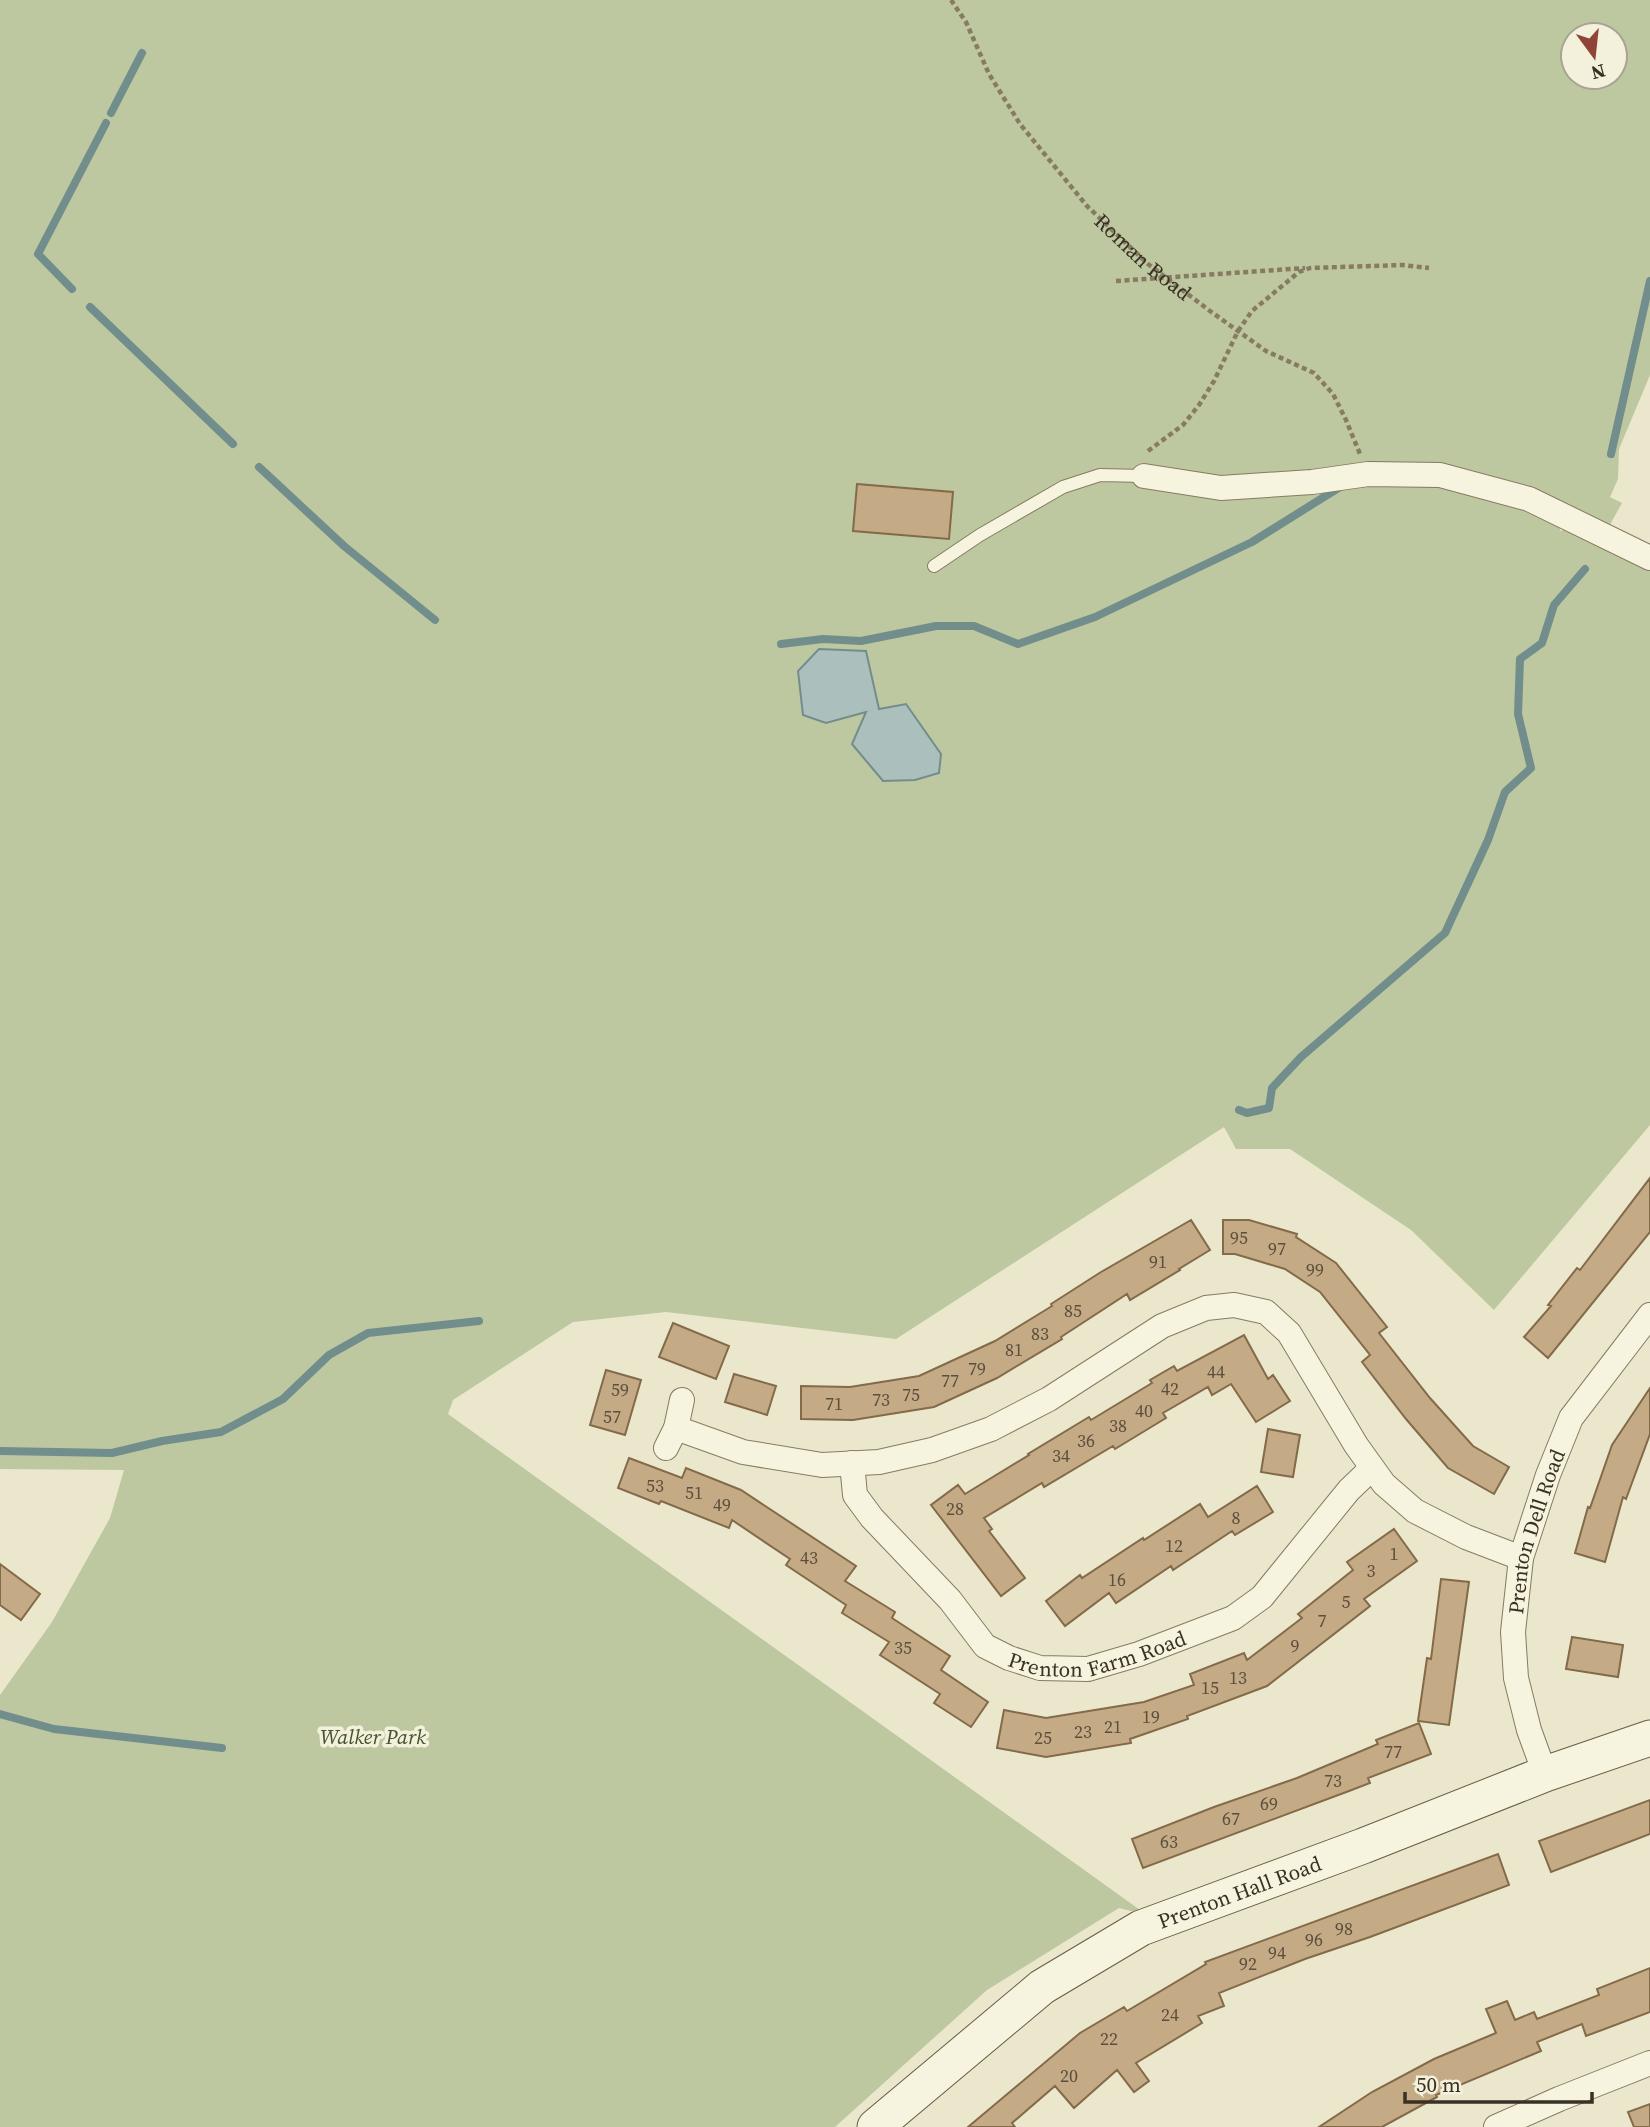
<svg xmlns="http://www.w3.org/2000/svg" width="1650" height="2127" viewBox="0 0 1650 2127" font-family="'Source Serif 4',serif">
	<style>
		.green { fill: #bdc8a0; fill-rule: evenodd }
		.water { fill: #abc0bd; stroke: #728e8c; stroke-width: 2 }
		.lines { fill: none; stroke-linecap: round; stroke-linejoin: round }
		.stream { stroke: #728e8c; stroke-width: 8 }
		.building { fill: #c5aa86; stroke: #836a49; stroke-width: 2 }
		.lane-casing { stroke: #877b61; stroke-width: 14 }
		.street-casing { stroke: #877b61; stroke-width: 26 }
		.secondary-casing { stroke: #695c44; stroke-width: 37 }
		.path { stroke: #877b61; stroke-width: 4.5; stroke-dasharray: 5 3.5; stroke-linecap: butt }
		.lane { stroke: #f6f3de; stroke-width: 12 }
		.street { stroke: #f6f3de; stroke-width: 24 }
		.secondary { stroke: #f6f3de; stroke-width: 35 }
		.labels { text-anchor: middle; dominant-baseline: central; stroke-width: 7; stroke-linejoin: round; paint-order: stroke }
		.number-label { font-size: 18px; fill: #5c4f3c }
		.street-label { font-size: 21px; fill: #393123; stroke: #f3f0db }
		.park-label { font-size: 21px; font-style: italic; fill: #43532c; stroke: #f3f0db }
	</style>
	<rect width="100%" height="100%" fill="#ebe7cc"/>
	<path class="green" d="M 0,0 L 1650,0 L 1650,375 L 1619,449 L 1618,479 L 1610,497 L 1622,503 L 1607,530 L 1562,509 L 1560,531 L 1569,528 L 1650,567 L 1650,1125 L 1494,1310 L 1411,1230 L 1290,1149 L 1236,1149 L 1224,1127 L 896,1339 L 666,1312 L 573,1322 L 453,1400 L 448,1414 L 1147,1915 L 1119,1908 L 987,1990 L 835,2127 L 0,2127 L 0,1695 L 52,1622 L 110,1518 L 124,1470 L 0,1469 ZM 1573,35 L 1615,35 L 1615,77 L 1573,77 Z"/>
	<path class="water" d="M 819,649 L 866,651 L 879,709 L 906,704 L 941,754 L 939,773 L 915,780 L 883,781 L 852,744 L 866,712 L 826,723 L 803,715 L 798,671 Z"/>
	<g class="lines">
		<path class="stream" d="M 111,113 L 142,53
			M 72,289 L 38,254 L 106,123
			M 90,307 L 233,444
			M 1611,454 L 1650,281
			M 259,467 L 344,546 L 435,620
			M 781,644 L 823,639 L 861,641 L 936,626 L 974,626 L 1018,644 L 1095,617 L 1252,542 L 1340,487
			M 1239,1110 L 1247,1113 L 1269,1108 L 1272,1088 L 1301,1057 L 1445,933 L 1488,840 L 1505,792 L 1531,768 L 1518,714 L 1520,659 L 1542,643 L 1554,605 L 1585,569
			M 0,1451 L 112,1453 L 162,1441 L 221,1432 L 283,1399 L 329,1355 L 368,1333 L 479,1321
			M 0,1714 L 54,1729 L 222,1748"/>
	</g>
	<path class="building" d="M 857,484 L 953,492 L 949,539 L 853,531 Z
		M 1650,1178 L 1650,1232 L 1548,1358 L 1524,1337 L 1551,1306 L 1548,1305 L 1577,1268 L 1580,1270 Z
		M 1191,1220 L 1210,1250 L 1179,1269 L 1180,1270 L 1130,1300 L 1127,1294 L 1061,1337 L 1062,1339 L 997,1378 L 934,1407 L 853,1420 L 801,1419 L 801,1386 L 850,1387 L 919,1376 L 995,1341 L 1052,1306 L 1051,1304 L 1101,1272 Z
		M 1223,1220 L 1249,1220 L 1297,1234 L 1296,1237 L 1336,1263 L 1387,1327 L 1379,1333 L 1430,1398 L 1473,1446 L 1509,1467 L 1494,1494 L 1448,1468 L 1406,1419 L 1362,1362 L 1370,1355 L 1320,1292 L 1285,1269 L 1235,1254 L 1223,1254 Z
		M 673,1323 L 729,1346 L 716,1379 L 659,1357 Z
		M 1244,1335 L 1268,1379 L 1273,1375 L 1290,1401 L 1256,1422 L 1231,1384 L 1212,1395 L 1208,1387 L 1163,1413 L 1166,1418 L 1115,1449 L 1113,1446 L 1044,1487 L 1042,1483 L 984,1518 L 992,1529 L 989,1531 L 1025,1578 L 1001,1596 L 931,1505 L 958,1485 L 965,1494 L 1029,1455 L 1028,1454 L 1089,1417 L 1091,1420 L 1152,1383 L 1150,1380 L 1174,1366 L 1177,1371 Z
		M 606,1370 L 641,1380 L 625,1435 L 590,1425 Z
		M 734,1374 L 776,1386 L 767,1415 L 725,1402 Z
		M 1650,1388 L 1650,1434 L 1626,1499 L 1623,1497 L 1605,1562 L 1575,1553 L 1588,1507 L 1590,1508 L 1612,1445 Z
		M 1268,1429 L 1300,1435 L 1293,1477 L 1261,1472 Z
		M 629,1458 L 682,1478 L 686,1468 L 741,1490 L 856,1566 L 845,1581 L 895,1612 L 892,1618 L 950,1656 L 941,1670 L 988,1702 L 971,1727 L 934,1703 L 940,1694 L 880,1655 L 889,1642 L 842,1613 L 846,1605 L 786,1565 L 790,1559 L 732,1520 L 729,1528 L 661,1501 L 659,1504 L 618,1488 Z
		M 1257,1486 L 1273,1512 L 1235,1535 L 1232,1531 L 1173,1570 L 1171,1566 L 1116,1603 L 1109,1593 L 1065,1626 L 1046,1601 L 1080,1575 L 1082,1578 L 1143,1538 L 1144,1540 L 1200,1504 L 1208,1517 Z
		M 1394,1529 L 1417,1561 L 1364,1599 L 1370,1606 L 1267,1686 L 1187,1716 L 1188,1719 L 1130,1739 L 1131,1743 L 1046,1757 L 997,1748 L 1004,1710 L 1046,1718 L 1144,1702 L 1194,1685 L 1190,1674 L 1244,1653 L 1247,1660 L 1302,1618 L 1298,1614 L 1353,1570 L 1347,1562 Z
		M 0,1564 L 40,1594 L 21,1620 L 0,1605 Z
		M 1441,1579 L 1469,1582 L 1449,1725 L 1418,1721 L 1427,1658 L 1431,1659 Z
		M 1572,1637 L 1623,1645 L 1618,1677 L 1566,1669 Z
		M 1419,1723 L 1431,1754 L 1368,1778 L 1370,1783 L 1349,1791 L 1143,1868 L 1132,1839 L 1214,1807 L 1297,1778 L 1378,1744 L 1376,1740 Z
		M 1650,1800 L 1650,1834 L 1551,1872 L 1539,1841 Z
		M 1498,1854 L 1509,1885 L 1370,1937 L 1305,1959 L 1219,1993 L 1224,2006 L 1198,2016 L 1202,2023 L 1136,2063 L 1149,2081 L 1134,2092 L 1117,2070 L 1074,2108 L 1055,2086 L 1012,2123 L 1015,2127 L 968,2127 L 1080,2033 L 1124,2007 L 1127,2011 L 1206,1964 L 1205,1962 Z
		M 1650,1968 L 1650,2012 L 1586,2036 L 1582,2024 L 1537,2042 L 1541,2051 L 1436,2095 L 1437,2097 L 1382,2127 L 1319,2127 L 1372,2092 L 1434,2059 L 1496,2033 L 1486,2009 L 1507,2001 L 1515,2020 L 1534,2012 L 1537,2019 L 1599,1995 L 1597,1989 Z
		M 1650,2104 L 1650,2127 L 1634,2127 L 1628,2112 Z"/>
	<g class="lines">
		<defs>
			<path id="lane" d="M 934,566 L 980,535 L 1063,487 L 1100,475 L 1144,476"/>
			<g id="street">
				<path d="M 1144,476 L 1221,488 L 1312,482 L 1368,474 L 1440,475 L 1529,499 L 1650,558"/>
				<path d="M 676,1428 L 743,1452 L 822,1465 L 879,1462 L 932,1450 L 991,1429 L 1049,1399 L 1162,1326 L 1206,1308 L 1234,1305 L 1266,1312 L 1289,1333 L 1356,1445 L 1384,1484 L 1415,1511 L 1466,1537 L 1521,1558"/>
				<path d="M 666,1448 L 676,1428 L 682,1400"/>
				<path id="s2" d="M 852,1463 L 855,1495 L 872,1518 L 950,1600 L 985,1646 L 1009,1658 L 1040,1668 L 1088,1669 L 1139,1654 L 1233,1618 L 1262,1597 L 1349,1490 L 1372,1468"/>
				<path id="s3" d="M 1545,1774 L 1529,1730 L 1516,1678 L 1513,1632 L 1521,1558 L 1548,1475 L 1571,1418 L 1650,1315"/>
				<path d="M 1496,2127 L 1559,2099 L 1650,2063"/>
			</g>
			<g id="secondary">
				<path id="s4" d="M 875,2127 L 1042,1987 L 1141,1928 L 1363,1846 L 1545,1774 L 1650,1738"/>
			</g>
		</defs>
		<use href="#lane" class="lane-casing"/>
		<use href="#street" class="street-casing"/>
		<use href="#secondary" class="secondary-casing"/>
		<g class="path">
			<path id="s1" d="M 951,0 L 966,22 L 989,74 L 1020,124 L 1087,206 L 1148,264 L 1210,311 L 1266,351 L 1314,373 L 1333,394 L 1346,420 L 1360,454"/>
			<path d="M 1116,281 L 1305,268"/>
			<path d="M 1148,451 L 1183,425 L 1199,405 L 1214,381 L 1238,331 L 1252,311 L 1299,272 L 1310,268 L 1402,265 L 1429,268"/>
		</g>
		<use href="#lane" class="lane"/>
		<use href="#street" class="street"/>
		<use href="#secondary" class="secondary"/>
	</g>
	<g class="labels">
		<g class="number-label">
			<text x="1239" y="1237">95</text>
			<text x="1277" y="1248">97</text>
			<text x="1158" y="1261">91</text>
			<text x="1315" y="1269">99</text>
			<text x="1073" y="1310">85</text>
			<text x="1040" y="1333">83</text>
			<text x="1014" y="1349">81</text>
			<text x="977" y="1368">79</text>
			<text x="1216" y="1371">44</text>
			<text x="950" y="1380">77</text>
			<text x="1170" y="1388">42</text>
			<text x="620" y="1389">59</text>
			<text x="911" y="1394">75</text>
			<text x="881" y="1399">73</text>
			<text x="834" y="1403">71</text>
			<text x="1144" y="1410">40</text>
			<text x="612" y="1416">57</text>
			<text x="1118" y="1425">38</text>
			<text x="1086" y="1440">36</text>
			<text x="1061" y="1455">34</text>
			<text x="655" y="1485">53</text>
			<text x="694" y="1492">51</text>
			<text x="722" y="1504">49</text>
			<text x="955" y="1508">28</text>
			<text x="1236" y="1517">8</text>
			<text x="1174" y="1545">12</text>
			<text x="1394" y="1553">1</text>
			<text x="809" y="1557">43</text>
			<text x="1371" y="1570">3</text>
			<text x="1117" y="1579">16</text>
			<text x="1346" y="1601">5</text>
			<text x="1322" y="1620">7</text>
			<text x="1295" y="1645">9</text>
			<text x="903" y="1647">35</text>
			<text x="1238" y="1677">13</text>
			<text x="1210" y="1687">15</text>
			<text x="1151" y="1716">19</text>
			<text x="1113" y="1726">21</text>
			<text x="1083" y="1731">23</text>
			<text x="1043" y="1737">25</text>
			<text x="1393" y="1751">77</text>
			<text x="1333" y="1780">73</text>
			<text x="1269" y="1803">69</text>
			<text x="1231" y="1818">67</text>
			<text x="1169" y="1841">63</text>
			<text x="1344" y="1928">98</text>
			<text x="1314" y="1939">96</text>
			<text x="1277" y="1952">94</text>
			<text x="1248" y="1963">92</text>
			<text x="1170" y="2014">24</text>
			<text x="1109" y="2038">22</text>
			<text x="1069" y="2075">20</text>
		</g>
		<g class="street-label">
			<text stroke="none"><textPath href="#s1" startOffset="324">Roman Road</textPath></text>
			<text stroke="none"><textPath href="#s3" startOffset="250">Prenton Dell Road</textPath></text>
			<text stroke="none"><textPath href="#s2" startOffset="350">Prenton Farm Road</textPath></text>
			<text stroke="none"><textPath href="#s4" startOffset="438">Prenton Hall Road</textPath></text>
		</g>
		<g class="park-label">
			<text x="373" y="1736">Walker Park</text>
		</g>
	</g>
	<g transform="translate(1594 56) rotate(165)"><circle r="33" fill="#f3f0db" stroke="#a9a491" stroke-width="2"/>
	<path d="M0-5L12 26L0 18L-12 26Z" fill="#904437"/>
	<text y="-10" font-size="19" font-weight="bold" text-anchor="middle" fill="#393123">N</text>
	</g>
	<path d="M1405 2092v10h187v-10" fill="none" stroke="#393123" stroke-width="3.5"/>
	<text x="1416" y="2092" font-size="21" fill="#393123" stroke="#f3f0db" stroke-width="5" paint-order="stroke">50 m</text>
</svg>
